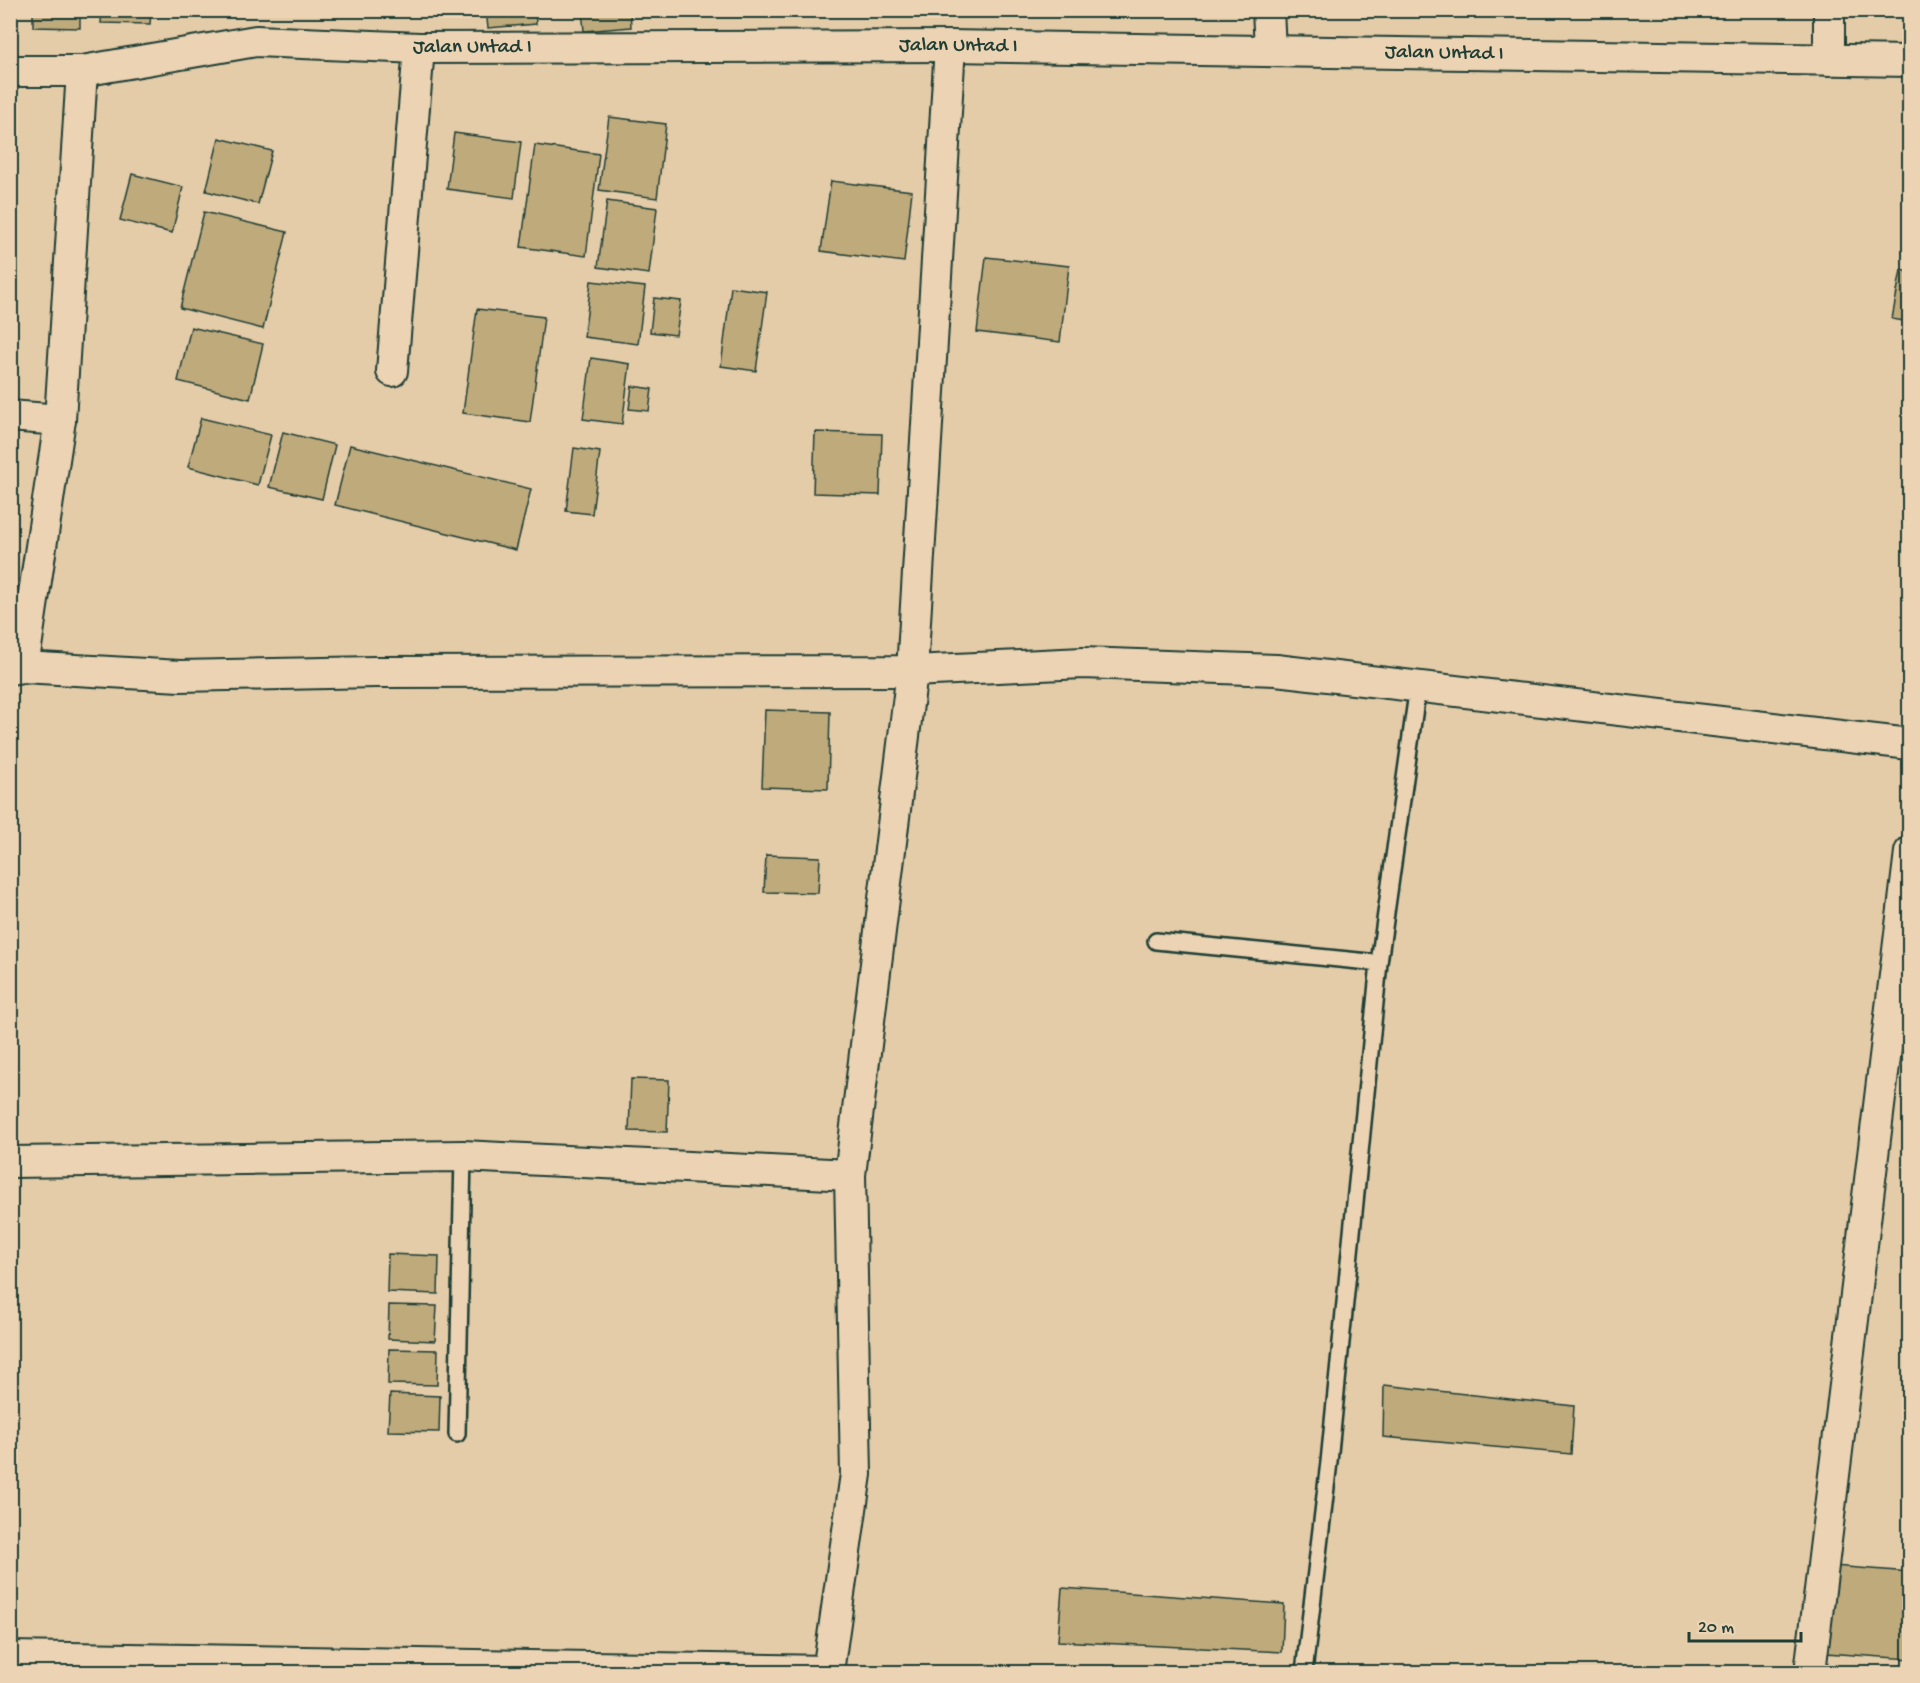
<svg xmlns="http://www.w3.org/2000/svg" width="1920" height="1683" viewBox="0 0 1920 1683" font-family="'Gochi Hand',sans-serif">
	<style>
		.building { fill: #bfaa7c; stroke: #1f3d34; stroke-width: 1.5 }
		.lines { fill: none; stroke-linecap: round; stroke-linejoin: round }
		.lane-casing { stroke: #1f3d34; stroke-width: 20 }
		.street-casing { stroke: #1f3d34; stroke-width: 34 }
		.lane { stroke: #ebd3b3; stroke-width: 15 }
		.street { stroke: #ebd3b3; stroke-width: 30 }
		.labels { text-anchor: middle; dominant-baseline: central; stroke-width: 4.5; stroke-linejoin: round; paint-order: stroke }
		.street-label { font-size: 21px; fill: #1f3d34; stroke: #ebd3b3 }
	</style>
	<rect width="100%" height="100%" fill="#e4cca9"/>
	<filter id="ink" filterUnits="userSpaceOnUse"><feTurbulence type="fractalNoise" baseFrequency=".0167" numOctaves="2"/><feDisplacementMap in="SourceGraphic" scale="12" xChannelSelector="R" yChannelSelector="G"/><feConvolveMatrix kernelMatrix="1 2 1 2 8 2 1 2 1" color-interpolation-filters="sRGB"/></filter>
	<g filter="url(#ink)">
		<path class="building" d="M 33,10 L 80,10 L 80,28 L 33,27 Z
			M 102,10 L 151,10 L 150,24 L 101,23 Z
			M 486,10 L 535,10 L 536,24 L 488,28 Z
			M 582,10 L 630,10 L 631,27 L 584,31 Z
			M 609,117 L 666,124 L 657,198 L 599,190 Z
			M 454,133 L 521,142 L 514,198 L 447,189 Z
			M 219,138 L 272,151 L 258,204 L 206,191 Z
			M 535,145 L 599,154 L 586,256 L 521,247 Z
			M 132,174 L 183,187 L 172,233 L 120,220 Z
			M 831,181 L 912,191 L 904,262 L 821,251 Z
			M 607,201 L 657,208 L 649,274 L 598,267 Z
			M 204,212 L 287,232 L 263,329 L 180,308 Z
			M 986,257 L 1069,266 L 1060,342 L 977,332 Z
			M 1901,270 L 1910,272 L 1910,322 L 1892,319 Z
			M 591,281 L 645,287 L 638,344 L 584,337 Z
			M 731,287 L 767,292 L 756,371 L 721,366 Z
			M 654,298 L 681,301 L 676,335 L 650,332 Z
			M 477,309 L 544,317 L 530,422 L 463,413 Z
			M 191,327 L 263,344 L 250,399 L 178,381 Z
			M 591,358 L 630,364 L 622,424 L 583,419 Z
			M 632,386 L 652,389 L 649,411 L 629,409 Z
			M 201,418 L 271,435 L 258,485 L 188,467 Z
			M 283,432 L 335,445 L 322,499 L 269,487 Z
			M 815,432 L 882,434 L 880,495 L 813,493 Z
			M 350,445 L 531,489 L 516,550 L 335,505 Z
			M 574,448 L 600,452 L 592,514 L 566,511 Z
			M 10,456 L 15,456 L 14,525 L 10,525 Z
			M 765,710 L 830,712 L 828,789 L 762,787 Z
			M 766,855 L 820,857 L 818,893 L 764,892 Z
			M 631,1079 L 669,1080 L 667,1132 L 629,1131 Z
			M 388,1254 L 439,1256 L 438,1294 L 387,1292 Z
			M 389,1305 L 437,1306 L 435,1341 L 388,1339 Z
			M 389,1349 L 438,1350 L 437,1385 L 388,1384 Z
			M 1384,1385 L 1574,1406 L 1571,1454 L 1383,1437 Z
			M 390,1394 L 440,1396 L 439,1432 L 388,1431 Z
			M 1833,1566 L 1910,1572 L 1910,1659 L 1826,1653 Z
			M 1062,1588 L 1284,1604 L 1282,1652 L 1058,1641 Z"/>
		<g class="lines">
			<defs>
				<path id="lane" d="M 1156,941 L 1379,963
					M 457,1434 L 463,1156
					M 1304,1672 L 1329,1462 L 1379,963 L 1418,686"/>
				<g id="street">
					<path d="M 1268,10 L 1270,49"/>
					<path d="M 1829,60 L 1829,10"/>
					<path id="s1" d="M 10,71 L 82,71 L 256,41 L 419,48 L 950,46 L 1910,61"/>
					<path d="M 392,371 L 419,48"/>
					<path d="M 10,416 L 60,420"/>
					<path d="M 23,667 L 60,420 L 82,71"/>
					<path d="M 10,669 L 23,667 L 180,676 L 375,672 L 912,671 L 1083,663 L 1276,670 L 1910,744"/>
					<path d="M 10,1162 L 463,1156 L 850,1175"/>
					<path d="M 10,1657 L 829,1671"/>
					<path d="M 828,1672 L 856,1474 L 850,1175 L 912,671 L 950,46"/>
					<path d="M 1810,1672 L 1910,852"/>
				</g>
			</defs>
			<use href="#lane" class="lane-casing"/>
			<use href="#street" class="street-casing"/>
			<use href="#lane" class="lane"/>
			<use href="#street" class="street"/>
		</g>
	</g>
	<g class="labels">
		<g class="street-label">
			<text stroke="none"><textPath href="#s1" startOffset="951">Jalan Untad I</textPath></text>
			<text stroke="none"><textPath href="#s1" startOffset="465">Jalan Untad I</textPath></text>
			<text stroke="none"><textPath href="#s1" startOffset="1437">Jalan Untad I</textPath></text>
		</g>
	</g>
	<rect width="1920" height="1683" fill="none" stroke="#ebd3b3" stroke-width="36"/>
	<rect x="18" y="18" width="1884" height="1647" fill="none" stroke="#1f3d34" stroke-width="2" filter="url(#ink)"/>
	<path d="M1689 1632v9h112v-9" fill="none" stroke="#1f3d34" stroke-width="3"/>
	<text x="1698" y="1632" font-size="18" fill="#1f3d34" stroke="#ebd3b3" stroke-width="4.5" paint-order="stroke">20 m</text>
</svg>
